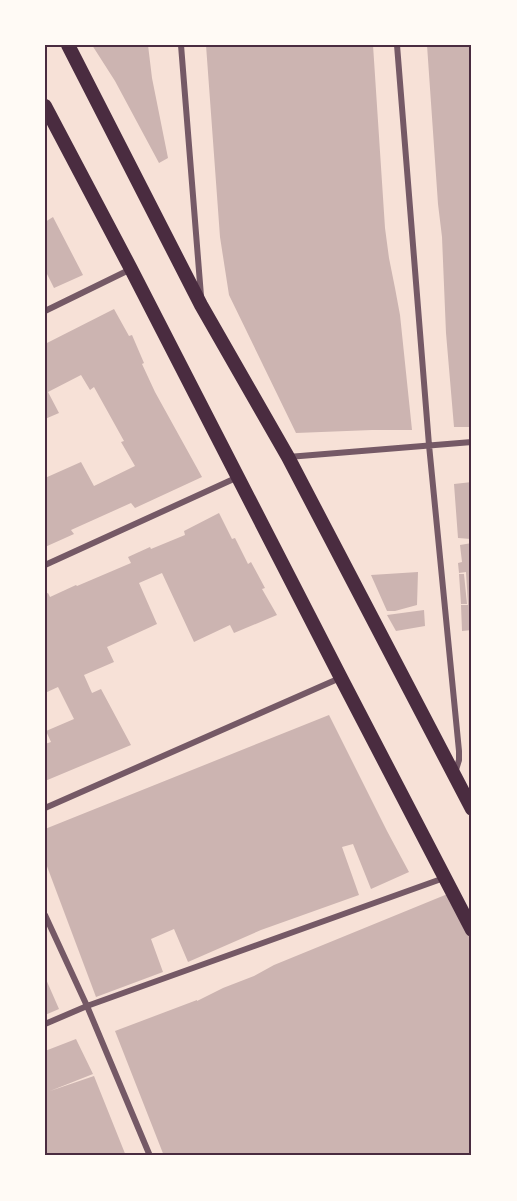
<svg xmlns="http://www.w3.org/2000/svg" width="517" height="1201" viewBox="0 0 517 1201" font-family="Jost,sans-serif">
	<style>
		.building { fill: #ccb4b1 }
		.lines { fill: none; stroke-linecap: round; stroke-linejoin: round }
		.minor { stroke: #755966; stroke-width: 6 }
		.primary { stroke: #4a2c40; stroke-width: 14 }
		.neatline { fill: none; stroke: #4a2c40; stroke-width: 2 }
	</style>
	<rect width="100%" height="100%" fill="#f7e1d7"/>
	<path class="building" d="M 92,45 L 148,45 L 152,78 L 168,158 L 159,163 L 115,81 Z
		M 206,45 L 373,45 L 385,228 L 389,258 L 395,288 L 400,315 L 412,430 L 372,430 L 296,433 L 229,295 L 220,237 Z
		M 427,45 L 472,45 L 472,427 L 454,427 L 446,333 L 442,237 L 438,204 Z
		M 53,217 L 83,275 L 54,288 L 45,270 L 45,222 Z
		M 114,309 L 129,336 L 132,335 L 144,363 L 142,364 L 155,392 L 202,477 L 135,508 L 131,503 L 71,530 L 74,534 L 45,547 L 45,478 L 81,462 L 94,486 L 135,466 L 121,442 L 124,441 L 94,387 L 90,390 L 81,375 L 48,392 L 59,413 L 45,419 L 45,344 Z
		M 472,482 L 471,539 L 458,538 L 454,484 Z
		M 219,513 L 232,539 L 235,538 L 248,564 L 251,562 L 265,588 L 262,589 L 277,615 L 234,633 L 230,625 L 194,642 L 162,573 L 139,583 L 157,624 L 107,647 L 114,662 L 84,675 L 92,693 L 101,689 L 131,745 L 45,781 L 45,744 L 51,742 L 46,731 L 74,719 L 58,687 L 45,693 L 45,594 L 48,593 L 50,597 L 76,585 L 77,586 L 131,563 L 128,557 L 150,547 L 151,549 L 185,535 L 184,531 Z
		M 472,543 L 472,630 L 462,631 L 461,605 L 468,605 L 466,572 L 459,573 L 458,563 L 462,562 L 460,545 Z
		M 418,572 L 417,605 L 395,611 L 387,611 L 371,575 Z
		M 459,574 L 464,574 L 467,604 L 461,604 Z
		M 424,610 L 425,626 L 396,631 L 387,615 Z
		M 329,715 L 387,831 L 409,872 L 371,889 L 353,844 L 342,847 L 359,895 L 261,930 L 188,962 L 174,929 L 151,939 L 163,972 L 96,997 L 45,861 L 45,829 Z
		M 450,893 L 472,939 L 472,1156 L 164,1156 L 115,1031 L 197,1000 L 197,1001 L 223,988 L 254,976 L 274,965 Z
		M 45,977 L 59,1009 L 45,1015 Z
		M 76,1039 L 93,1074 L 50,1091 L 94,1076 L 126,1156 L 45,1156 L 45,1051 Z"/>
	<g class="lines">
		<path class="minor" d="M 181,45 L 201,296
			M 397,45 L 429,445 L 459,751 L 459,760 L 455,773
			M 45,311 L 131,269
			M 288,457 L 472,442
			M 45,565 L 238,477
			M 45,808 L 340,678
			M 45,915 L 87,1006 L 150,1156
			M 45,1024 L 87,1006 L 444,878"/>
		<path class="primary" d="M 68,45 L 201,305 L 288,457 L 472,809
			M 45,106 L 131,269 L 341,678 L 472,930"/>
	</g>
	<rect width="517" height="1201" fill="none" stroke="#fffaf5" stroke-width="93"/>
	<rect x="46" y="46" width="424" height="1108" class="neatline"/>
</svg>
